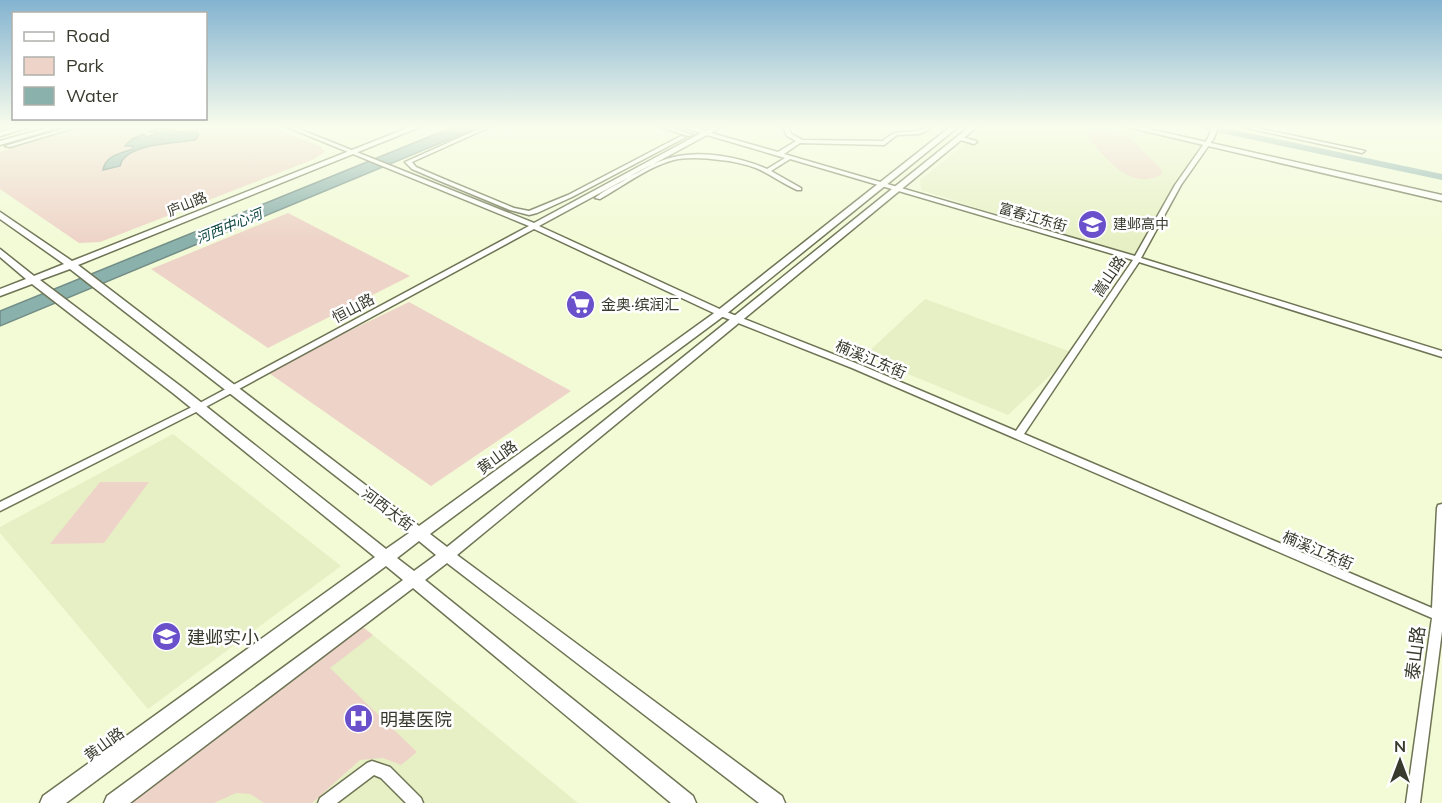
<svg xmlns="http://www.w3.org/2000/svg" width="1442" height="803" viewBox="0 0 1442 803" font-family="Mulish,'Noto Sans SC',sans-serif">
	<style>
		.built { fill: #e7f0c5 }
		.green { fill: #eed4c8 }
		.water { fill: #8bb1ac; stroke: #728d86; stroke-width: 1.5 }
		.lines { fill: none; stroke-linecap: round; stroke-linejoin: round }
		.river { fill: #8bb1ac; fill-rule: evenodd }
		.minor-casing { stroke: #6e7454; stroke-width: 3 }
		.major-casing { stroke: #6e7454; stroke-width: 3 }
		.minor { fill: #fff; fill-rule: evenodd }
		.major { fill: #fff; fill-rule: evenodd }
		.tram { stroke: #7f846d; stroke-width: 1.5 }
		.labels { text-anchor: middle; dominant-baseline: central; stroke-width: 5; stroke-linejoin: round; paint-order: stroke }
		.far-street-label { font-size: 14px; fill: #373a2c; stroke: #fff }
		.far-poi-label { font-size: 14px; fill: #373a2c; stroke: #fff; text-anchor: start }
		.far-water-label { font-size: 14px; font-style: italic; fill: #0e4741; stroke: #fff }
		.street-label { font-size: 15px; fill: #373a2c; stroke: #fff }
		.poi-label { font-size: 15px; fill: #373a2c; stroke: #fff; text-anchor: start }
		.near-poi-label { font-size: 18px; fill: #373a2c; stroke: #fff; text-anchor: start }
		.near-street-label { font-size: 18px; fill: #373a2c; stroke: #fff }
	</style>
	<rect width="100%" height="100%" fill="#f2fad6"/>
	<path class="built" d="M 987,127 L 1120,127 L 1207,144 L 1178,185 L 1137,259 L 921,190 L 920,180 Z
		M 925,299 L 1074,353 L 1008,415 L 864,356 Z
		M 173,434 L 341,566 L 148,709 L 0,533 L 0,527 Z
		M 363,627 L 578,803 L 131,803 Z"/>
	<path class="green" d="M 83,127 L 271,127 L 320,146 L 325,152 L 312,160 L 100,242 L 79,243 L 0,189 L 0,152 Z
		M 1098,130 L 1128,136 L 1161,169 L 1162,174 C 1130,193 1104,155 1085,135 Z
		M 288,213 L 410,276 L 268,348 L 151,269 Z
		M 409,302 L 571,391 L 431,486 L 266,371 Z
		M 100,482 L 149,482 L 104,543 L 50,544 Z
		M 359,624 L 373,635 L 330,668 L 417,752 L 401,765 L 383,758 L 360,760 L 312,803 L 264,803 L 250,794 L 236,793 L 214,803 L 113,803 Z"/>
	<path class="water" d="M 453,127 L 479,127 L 0,326 L 0,311 Z
		M 163,128 L 178,132 L 196,131 L 199,135 L 195,140 C 174,143 124,144 120,166 L 103,170 C 105,156 121,153 133,149 L 133,146 L 125,146 L 132,139 L 144,134 L 146,137 L 157,134 L 149,131 Z"/>
	<g class="lines">
		<path class="river" d="M 1202,127 L 1220,127 L 1442,174 L 1442,180 L 1207,130 Z"/>
		<defs>
			<path id="minor" d="M 69,127 L 77,127 L 10,147 L 5,146 Z
				M 287,127 L 294,127 L 534,223 L 701,133 L 683,127 L 691,127 L 706,131 L 713,127 L 720,127 L 711,133 L 778,152 L 796,141 L 787,136 L 783,127 L 789,127 L 791,134 L 803,140 L 883,141 C 898,127 902,135 919,130 C 924,129 927,127 933,127 L 926,131 L 919,134 L 897,135 L 884,145 L 800,143 L 784,154 L 1135,256 L 1175,185 L 1208,138 L 1212,127 L 1218,127 L 1214,138 L 1181,185 L 1141,258 L 1442,351 L 1442,357 L 1139,262 L 1024,434 L 1432,608 L 1437,508 L 1438,505 L 1442,504 L 1442,631 L 1420,803 L 1406,803 L 1432,618 L 852,368 L 718,315 L 534,229 L 202,409 L 0,511 L 0,502 L 196,405 L 529,226 ZM 707,135 L 785,158 L 767,169 C 740,157 703,150 674,157 C 656,161 639,171 623,181 C 614,186 603,191 595,198 L 600,199 C 625,185 650,165 678,159 C 692,157 707,158 720,160 C 732,161 745,164 756,168 C 770,174 783,184 797,190 L 801,190 L 801,188 L 771,171 L 790,159 L 1133,260 L 1016,431 L 858,364 L 724,311 L 539,226 Z
				M 483,127 L 490,127 L 412,162 L 416,167 L 444,179 L 514,208 L 529,211 L 568,195 L 681,136 L 686,137 L 572,197 L 537,213 L 529,215 L 510,210 L 440,181 L 412,169 L 405,162 Z
				M 661,127 L 669,127 L 693,135 L 688,136 Z
				M 1242,127 L 1252,127 L 1365,151 L 1362,153 Z
				M 959,136 L 976,141 L 977,142 L 974,144 L 957,139 L 956,138 Z
				M 372,761 L 390,767 L 421,798 L 423,803 L 406,803 L 381,778 L 374,775 L 337,803 L 318,803 L 320,798 L 367,763 Z"/>
			<path id="major" d="M 18,127 L 30,127 L 0,136 L 0,132 Z
				M 50,127 L 61,127 L 0,145 L 0,141 Z
				M 410,127 L 420,127 L 78,265 L 419,526 L 717,311 L 950,127 L 958,127 L 725,315 L 430,534 L 447,547 L 969,127 L 977,127 L 457,555 L 782,796 L 785,803 L 759,803 L 447,563 L 425,580 L 693,796 L 696,803 L 671,803 L 413,588 L 130,803 L 104,803 L 107,796 L 403,580 L 386,566 L 66,803 L 40,803 L 43,796 L 375,557 L 174,394 L 32,284 L 0,296 L 0,289 L 26,279 L 0,257 L 0,249 L 34,276 L 64,264 L 0,219 L 0,212 L 72,261 ZM 70,269 L 409,533 L 386,549 L 183,388 L 40,280 ZM 419,541 L 436,555 L 414,571 L 397,558 Z
				M 1127,127 L 1140,127 L 1442,195 L 1442,201 Z"/>
		</defs>
		<use href="#minor" class="minor-casing"/>
		<use href="#major" class="major-casing"/>
		<use href="#minor" class="minor"/>
		<use href="#major" class="major"/>
		<path class="tram" d="M 0,128 L 5,127"/>
	</g>
	<linearGradient id="sky" x2="0" y2="1"><stop stop-color="#83b3d0"/><stop offset="0.53" stop-color="#f9fded"/><stop offset="1" stop-color="#f9fded" stop-opacity="0"/></linearGradient>
	<rect width="1442" height="239" fill="url(#sky)"/>
	<defs>
		<symbol id="school-disc" viewBox="-11 -11 22 22"><circle r="9.5" fill="#6a50ca" stroke="#fff"/><path d="M0-5L7-2L0 1L-7-2ZM-4 1L0 2.5L4 1V4Q0 6-4 4Z" fill="#fff"/></symbol>
		<symbol id="supermarket-disc" viewBox="-11 -11 22 22"><circle r="9.5" fill="#6a50ca" stroke="#fff"/><path d="M-6-5.5h2.5l.6 2H6L4.5 2H-2.5L-4.4-4H-6ZM-1.5 3.2a1.3 1.3 0 1 0 .1 0ZM3 3.2a1.3 1.3 0 1 0 .1 0Z" fill="#fff"/></symbol>
		<symbol id="hospital-disc" viewBox="-11 -11 22 22"><circle r="9.5" fill="#6a50ca" stroke="#fff"/><path d="M-5-5h3v3.5h4V-5h3V5h-3V1.5h-4V5h-3Z" fill="#fff"/></symbol>
	</defs>
	<g fill-rule="evenodd">
		<use href="#school-disc" x="1076" y="208" width="33" height="33"/>
		<use href="#supermarket-disc" x="564" y="288" width="33" height="33"/>
		<use href="#school-disc" x="150" y="620" width="33" height="33"/>
		<use href="#hospital-disc" x="342" y="702" width="33" height="33"/>
	</g>
	<g class="labels">
		<g class="far-street-label">
			<text transform="translate(187 204) rotate(-22)">庐山路</text>
			<text transform="translate(1033 217) rotate(16)">富春江东街</text>
		</g>
		<g class="far-poi-label">
			<text x="1113" y="224">建邺高中</text>
		</g>
		<g class="far-water-label">
			<text transform="translate(229 226) rotate(-22)">河西中心河</text>
		</g>
		<g class="street-label">
			<text transform="translate(1109 276) rotate(-56)">嵩山路</text>
			<text transform="translate(353 308) rotate(-28)">恒山路</text>
			<text transform="translate(871 359) rotate(23)">楠溪江东街</text>
			<text transform="translate(497 457) rotate(-36)">黄山路</text>
			<text transform="translate(388 509) rotate(37)">河西大街</text>
			<text transform="translate(1318 550) rotate(23)">楠溪江东街</text>
			<text transform="translate(104 744) rotate(-36)">黄山路</text>
		</g>
		<g class="poi-label">
			<text x="601" y="304">金奥·缤润汇</text>
		</g>
		<g class="near-poi-label">
			<text x="187" y="637">建邺实小</text>
			<text x="380" y="719">明基医院</text>
		</g>
		<g class="near-street-label">
			<text transform="translate(1415 653) rotate(-83)">泰山路</text>
		</g>
	</g>
	<rect x="12" y="12" width="195" height="108" fill="#ffffff" stroke="#afb0ab" stroke-width="1.5"/>
	<rect x="24" y="32" width="30" height="9" fill="#ffffff" stroke="#afb0ab" stroke-width="1.5"/>
	<text x="66" y="42" font-size="18" fill="#373a2c">Road</text>
	<rect x="24" y="57" width="30" height="18" fill="#eed4c8" stroke="#afb0ab" stroke-width="1.5"/>
	<text x="66" y="72" font-size="18" fill="#373a2c">Park</text>
	<rect x="24" y="87" width="30" height="18" fill="#8bb1ac" stroke="#afb0ab" stroke-width="1.5"/>
	<text x="66" y="102" font-size="18" fill="#373a2c">Water</text>
	<g transform="translate(1400 761)" stroke="#ffffff" stroke-width="4.5" paint-order="stroke">
	<path d="M0-4.5L10 22L0 15L-10 22Z" fill="#373a2c"/>
	<text y="-9" font-size="16" font-weight="bold" text-anchor="middle" fill="#373a2c">N</text>
	</g>
</svg>
